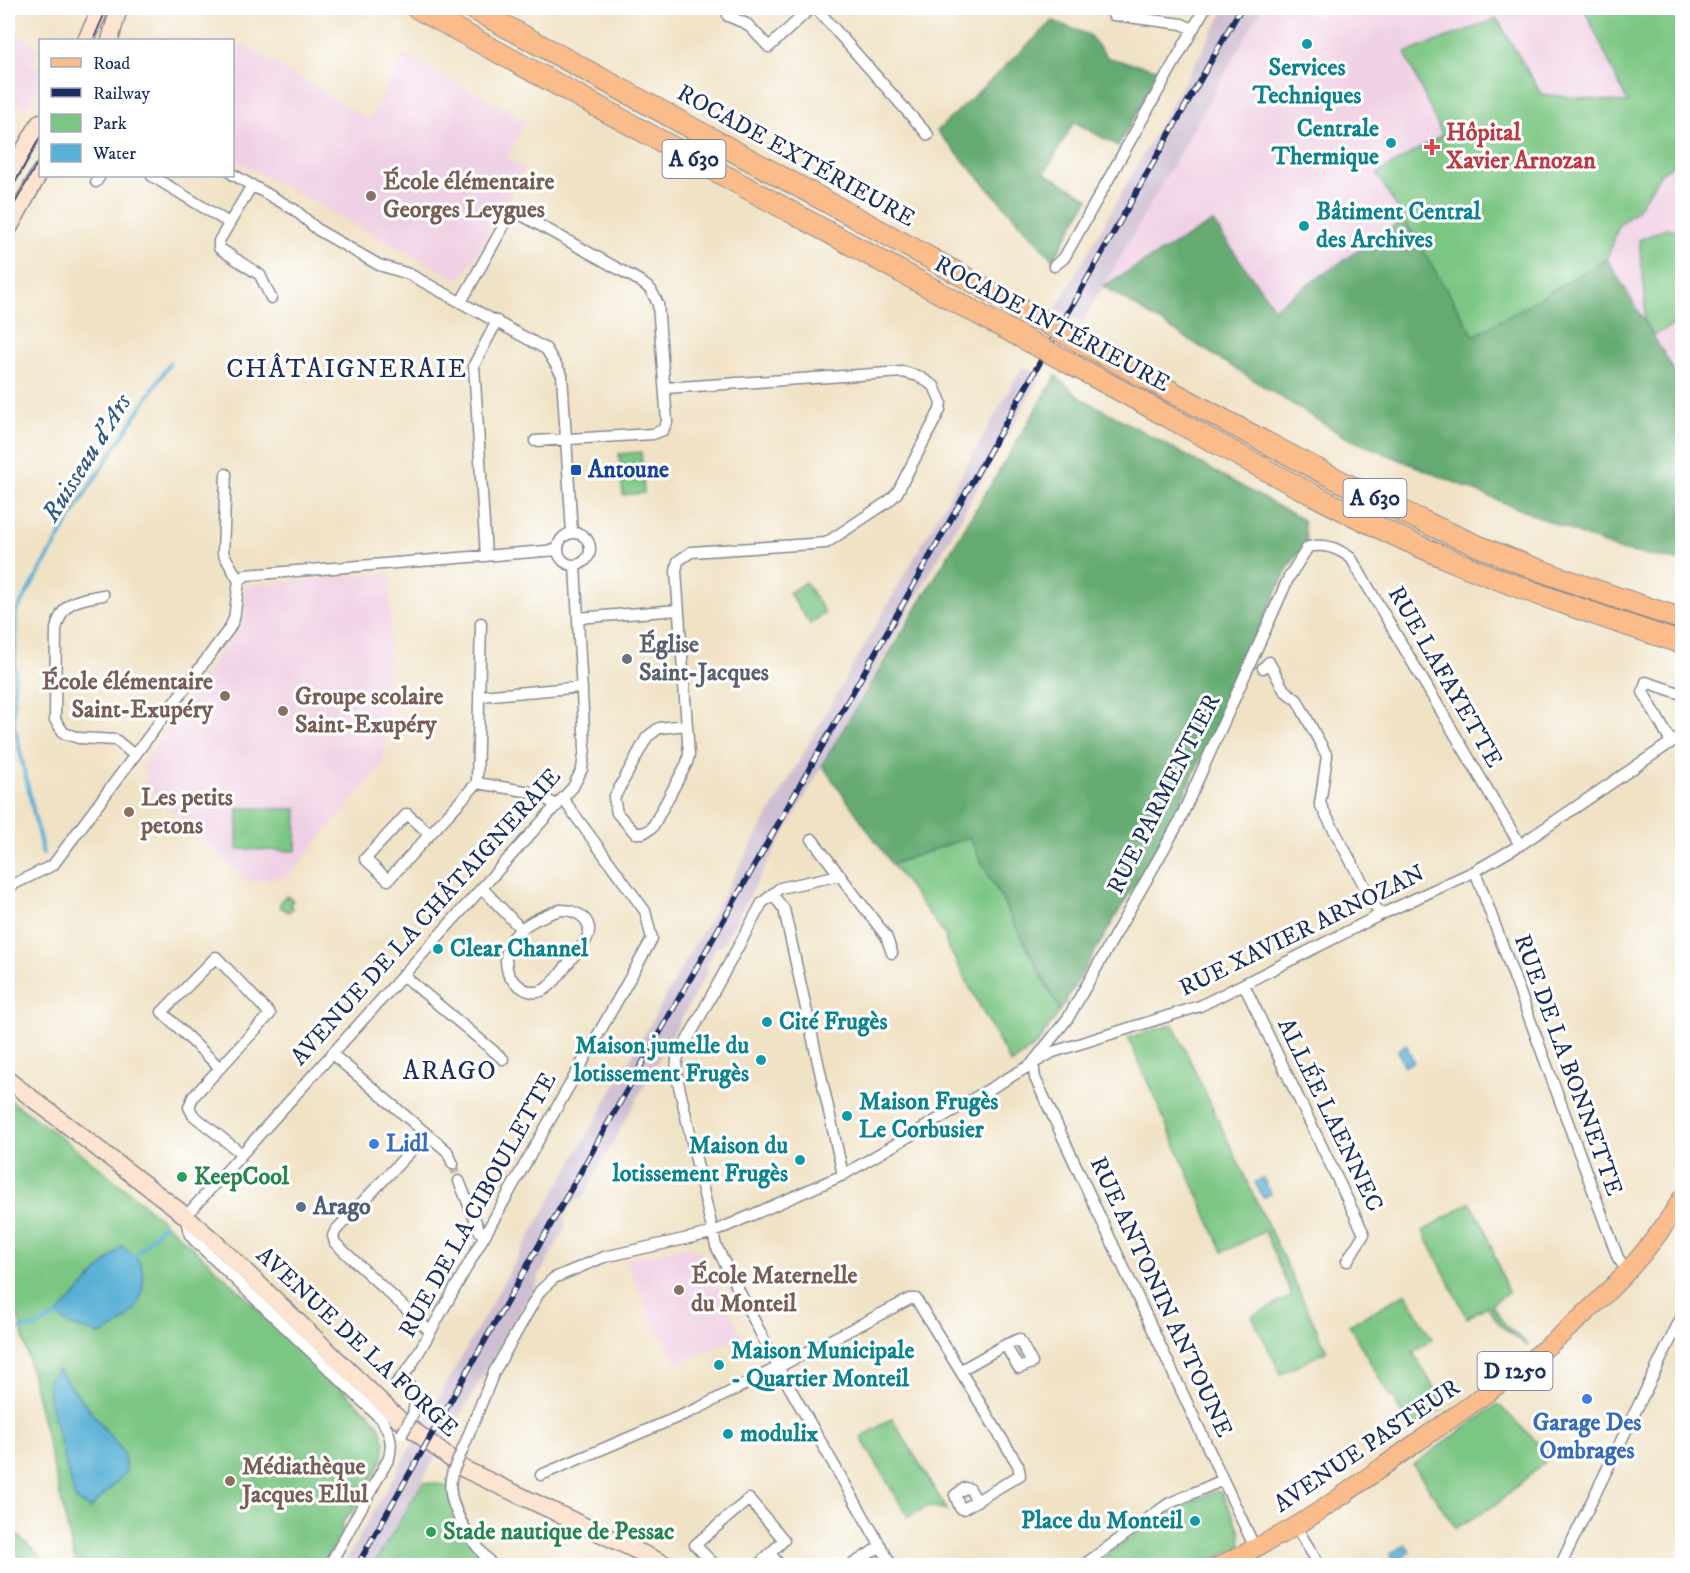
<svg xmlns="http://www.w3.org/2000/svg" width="1690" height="1573" viewBox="0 0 1690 1573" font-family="'IM FELL DW Pica',serif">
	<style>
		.built { fill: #f0d0e4 }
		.industrial { fill: #cebed1 }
		.green { fill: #7cc683; stroke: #4c7a70; stroke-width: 1.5; fill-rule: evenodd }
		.forest { fill: #65ab71; stroke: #406d68; stroke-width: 1.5 }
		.water { fill: #59b0d6; stroke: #3a709a; stroke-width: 1.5 }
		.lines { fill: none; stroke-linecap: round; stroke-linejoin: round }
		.stream { stroke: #59b0d6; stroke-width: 4 }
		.minor-tunnel { stroke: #c5beb0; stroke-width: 10; stroke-dasharray: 10 5; stroke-linecap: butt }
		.minor-casing { stroke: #868892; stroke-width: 13 }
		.secondary-casing { stroke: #868892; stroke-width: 19 }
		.primary-casing { stroke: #868892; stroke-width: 20 }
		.motorway-casing { stroke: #868892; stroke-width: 23 }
		.minor { stroke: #fff; stroke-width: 10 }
		.secondary { stroke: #fde4d0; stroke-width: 16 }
		.primary { stroke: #f9bc8a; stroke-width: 18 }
		.motorway { stroke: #f9bc8a; stroke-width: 21 }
		.tram { stroke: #1b2f5e; stroke-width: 1.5 }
		.rail-casing { stroke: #1b2f5e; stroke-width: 6 }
		.rail { stroke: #fff; stroke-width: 4; stroke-dasharray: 11; stroke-linecap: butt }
		.minor-bridge-casing { stroke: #868892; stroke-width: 13; stroke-linecap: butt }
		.motorway-bridge-casing { stroke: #868892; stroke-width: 23; stroke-linecap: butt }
		.minor-bridge { stroke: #fff; stroke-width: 10 }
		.motorway-bridge { stroke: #f9bc8a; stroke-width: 21 }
		.culture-dot { fill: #0f9aa8; stroke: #fff; stroke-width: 2 }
		.health-dot { fill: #e0444e; stroke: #fff; stroke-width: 2 }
		.education-dot { fill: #8d6e63; stroke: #fff; stroke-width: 2 }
		.transit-dot { fill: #1a4fb4; stroke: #fff; stroke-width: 2 }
		.worship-dot { fill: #6b7280; stroke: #fff; stroke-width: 2 }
		.shop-dot { fill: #3f7fe0; stroke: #fff; stroke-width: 2 }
		.leisure-dot { fill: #2e9e5b; stroke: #fff; stroke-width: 2 }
		.service-dot { fill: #5c6f8a; stroke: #fff; stroke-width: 2 }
		.labels { text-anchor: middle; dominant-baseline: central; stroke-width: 6; stroke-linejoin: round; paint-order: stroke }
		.shield { fill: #fff; stroke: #5f6d8e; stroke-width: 1.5 }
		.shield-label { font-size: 22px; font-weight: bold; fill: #1b2f5e }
		.culture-label { font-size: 24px; font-weight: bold; fill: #0d838f; stroke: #fff; text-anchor: start }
		.health-label { font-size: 24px; font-weight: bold; fill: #be3a42; stroke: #fff; text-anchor: start }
		.street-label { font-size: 24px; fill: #1b2f5e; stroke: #fff }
		.education-label { font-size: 24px; font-weight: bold; fill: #785e54; stroke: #fff; text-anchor: start }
		.transit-label { font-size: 24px; font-weight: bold; fill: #164399; stroke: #fff; text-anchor: start }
		.worship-label { font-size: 24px; font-weight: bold; fill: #5b616d; stroke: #fff; text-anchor: start }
		.shop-label { font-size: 24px; font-weight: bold; fill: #366cbe; stroke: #fff; text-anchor: start }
		.leisure-label { font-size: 24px; font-weight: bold; fill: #27864d; stroke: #fff; text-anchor: start }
		.service-label { font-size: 24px; font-weight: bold; fill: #4e5e75; stroke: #fff; text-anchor: start }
		.neighbourhood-label { font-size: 26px; letter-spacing: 1.5px; fill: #1b2f5e; stroke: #fff }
		.water-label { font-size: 26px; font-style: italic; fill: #315c88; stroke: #fff }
	</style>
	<rect width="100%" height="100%" fill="#fff"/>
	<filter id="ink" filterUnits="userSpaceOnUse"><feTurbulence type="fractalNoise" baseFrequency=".0167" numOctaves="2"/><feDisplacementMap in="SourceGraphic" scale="12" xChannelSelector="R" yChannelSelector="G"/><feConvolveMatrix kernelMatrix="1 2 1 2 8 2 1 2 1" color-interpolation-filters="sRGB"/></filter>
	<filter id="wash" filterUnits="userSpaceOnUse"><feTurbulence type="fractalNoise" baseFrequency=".008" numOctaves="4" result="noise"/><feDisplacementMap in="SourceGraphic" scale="24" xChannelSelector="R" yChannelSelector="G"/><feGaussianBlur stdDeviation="1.35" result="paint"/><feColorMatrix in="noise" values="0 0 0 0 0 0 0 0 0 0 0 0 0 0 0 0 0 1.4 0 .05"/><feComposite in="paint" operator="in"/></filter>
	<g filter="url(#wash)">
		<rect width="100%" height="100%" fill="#f0e2c5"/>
		<path class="built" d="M 1262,8 L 1682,8 L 1682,562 L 1616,549 L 1345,437 L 1103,286 Z
			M 8,25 L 39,51 L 30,62 L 40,71 L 40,85 L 27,107 L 8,102 Z
			M 240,43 L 369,120 L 404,54 L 527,121 L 506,158 L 524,169 L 464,275 L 455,278 L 233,159 L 233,58 Z
			M 392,572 L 384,763 L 288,877 L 247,881 L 144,783 L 148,777 L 140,769 L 241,622 L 246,586 Z
			M 686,1247 L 700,1252 L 742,1335 L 678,1364 L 651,1317 L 626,1259 Z"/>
		<path class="industrial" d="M 1226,8 L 1262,8 L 1083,322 L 1056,309 Z
			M 1023,366 L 1041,375 L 722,945 L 716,947 L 706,965 L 707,972 L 582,1199 L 572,1202 L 564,1217 L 566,1227 L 539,1276 L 538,1282 L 373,1565 L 343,1566 Z"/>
		<path class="green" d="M 1584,8 L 1682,8 L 1682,158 L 1661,173 L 1637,210 L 1619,225 L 1607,259 L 1474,337 L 1377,174 L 1442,135 L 1405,53 L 1497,19 L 1541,94 L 1628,103 Z
			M 1666,228 L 1682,231 L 1682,321 L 1644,340 L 1645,295 L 1639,240 Z
			M 641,452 L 644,493 L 623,495 L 619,454 Z
			M 805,582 L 825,613 L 810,624 L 789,593 Z
			M 238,808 L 297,809 L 296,851 L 237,849 Z
			M 969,837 L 1060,1011 L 1037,1044 L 1011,1064 L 945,941 L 947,938 L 892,864 Z
			M 286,896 L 293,900 L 290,905 L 293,908 L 289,912 L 280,907 L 280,902 Z
			M 1173,1024 L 1327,1351 L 1281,1374 L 1252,1316 L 1292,1296 L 1265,1231 L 1223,1252 L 1128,1038 Z
			M 8,1099 C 137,1188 250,1300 363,1409 L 368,1411 L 380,1427 L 385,1442 L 383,1459 L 357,1506 L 343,1521 L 342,1533 L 323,1565 L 76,1565 L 18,1315 L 8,1305 ZM 58,1370 L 123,1452 L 126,1471 L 90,1509 Z
			M 1470,1202 L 1484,1226 L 1508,1293 L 1491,1304 L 1505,1325 L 1528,1344 L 1526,1345 L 1500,1325 L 1487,1306 L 1467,1318 L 1423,1231 Z
			M 1406,1293 L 1432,1339 L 1413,1352 L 1445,1407 L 1410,1432 L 1393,1396 L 1390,1397 L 1349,1325 Z
			M 1498,1404 L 1551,1456 L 1497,1504 L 1456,1528 L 1413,1465 Z
			M 892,1418 L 947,1510 L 928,1506 L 908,1517 L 861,1438 Z
			M 423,1482 L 449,1486 L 451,1502 L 493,1566 L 373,1566 Z
			M 1217,1491 L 1222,1493 L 1240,1531 L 1241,1547 L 1201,1565 L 1103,1566 L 1101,1562 L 1104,1557 L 1169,1510 Z
			M 13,1531 L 50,1565 L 8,1565 L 8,1537 Z"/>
		<path class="forest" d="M 1053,21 L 1089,35 L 1108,58 L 1161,70 L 1118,146 L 1074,122 L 1045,173 L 1089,198 L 1053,260 L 937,131 Z
			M 1404,219 L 1474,336 L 1607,259 L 1682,384 L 1682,562 L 1616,549 L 1345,437 L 1103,286 L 1213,222 L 1274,308 Z
			M 1056,376 L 1078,396 L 1303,520 L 1308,547 L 1298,554 L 1287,569 L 1171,823 L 1060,1011 L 969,837 L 892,864 L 822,765 Z"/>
		<path class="water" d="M 1406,1044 L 1414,1062 L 1404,1066 L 1398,1050 Z
			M 1263,1178 L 1271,1194 L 1263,1198 L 1255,1182 Z
			M 122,1246 C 127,1250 136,1256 139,1262 C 144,1269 144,1277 143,1285 C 140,1312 124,1324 101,1335 L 69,1325 L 57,1315 Z
			M 58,1370 L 123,1452 L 126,1472 L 90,1509 L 75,1499 L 49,1398 L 48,1380 Z
			M 1405,1544 L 1410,1552 L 1396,1562 L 1390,1554 Z"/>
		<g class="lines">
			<path class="stream" d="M 43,854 L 13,720 L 16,612 L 86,492 L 170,363
				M 132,1259 L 164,1224
				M 20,1329 L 38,1326 L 61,1314"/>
		</g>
	</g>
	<g filter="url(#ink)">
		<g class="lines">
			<path class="minor-tunnel" d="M 453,1164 L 459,1181"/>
			<defs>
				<path id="minor" d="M 816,8 L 928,135
					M 1113,15 L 1182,24 L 1192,29
					M 728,16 L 747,24 L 769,47 L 811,8
					M 232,174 L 295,210 L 318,230 L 379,265 L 409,274 L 546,349 L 562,375 L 572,533
					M 152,176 L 229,223
					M 96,182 L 100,176
					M 252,185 L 219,241 L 219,248 L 260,275 L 271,298
					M 1054,266 L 1064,258 L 1205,8
					M 461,302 L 508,218 L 516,212 L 640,281 L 651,290 L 658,304 L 667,422 L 663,430 L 653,434 L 535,441
					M 665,388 L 903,372 L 918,376 L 934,386 L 941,402 L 940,410 L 897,493 L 889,501 L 826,543 L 691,552 L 678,561 L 676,571 L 689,755 L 687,763 L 652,828 L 643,833 L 635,833 L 617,813 L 614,798 L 647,737 L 659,728 L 686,725
					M 226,474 L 223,553 L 239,581
					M558 549a16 16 0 1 1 32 0a16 16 0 1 1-32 0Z
					M 486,556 L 474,365 L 497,321
					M 103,595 C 77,600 63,600 56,629 L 55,720 L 64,733 L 79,738 L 116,740 L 134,755
					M 578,618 L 678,610
					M 481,623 L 477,783 L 537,793 L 557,806
					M 1263,668 L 1269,662 L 1284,690 L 1297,700 L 1327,756 L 1320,804 L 1380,915
					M 481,696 L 582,687
					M 1671,742 L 1643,692 L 1646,682 L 1682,694
					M 430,834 L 407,814 L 365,859 L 388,880 L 477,783
					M 812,839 L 886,936 L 892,953
					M 1475,871 L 1618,1258 L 1627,1270
					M 840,875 L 780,888 L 762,903 L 677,1059 L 676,1073 L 716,1246 L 779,1369 L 892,1566
					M 8,887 L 53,865 L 229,629 L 234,619 L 239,581 L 246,575 L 558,550
					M 482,888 L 520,928
					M 772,894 L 784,909 L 843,1175
					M 560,910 C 576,909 597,921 586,940 C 581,948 574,955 569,962 C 551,987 537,1008 509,976 C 496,938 528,920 560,910 Z
					M 403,975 L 503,1059
					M 1244,985 L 1364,1234 L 1347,1261
					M 332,1054 L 447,1151 L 453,1164
					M 220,1068 L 162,1012 L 216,957 L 270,1014 L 193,1097 L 189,1107 L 193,1115 L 242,1154
					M 427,1134 L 336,1230 L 333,1236 L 335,1243 L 430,1331
					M 459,1181 L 480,1232 L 485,1235
					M 961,1370 L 1005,1345 L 1019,1368 L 1032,1363 L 1019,1339 L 1005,1345
					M 403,1376 L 416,1396 L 413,1414
					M 395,1385 L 411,1366 L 652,939 L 645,911 L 563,799
					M 462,1451 L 494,1372 L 540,1291 L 554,1278 L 604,1257 L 711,1233 L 843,1175 L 1053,1052 L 1200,1006 L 1380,915 L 1475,871 L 1520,845 L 1682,735
					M 453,1471 C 441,1501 473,1543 493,1566
					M 541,1475 L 699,1408 L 910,1299 L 916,1299 L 1018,1465 L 1020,1475 L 963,1509 L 960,1508 L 955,1495 L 965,1488 L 970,1489 L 977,1501
					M 1296,1527 L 1320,1566
					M 1255,1548 L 1035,1078 L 1033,1062 L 1068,1018 L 1178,824 L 1289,577 L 1308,547 C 1325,543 1337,548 1351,558 L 1520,845
					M 770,1554 L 781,1566
					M 329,1566 L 389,1458 C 393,1442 390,1434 382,1420 L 194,1240 L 190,1235 L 185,1217 L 573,787 L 582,769 L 585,748 L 575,565
					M 716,1566 L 695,1545 L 749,1499 L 784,1540 L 757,1566
					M 850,1566 L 881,1546
					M 1082,1566 L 1168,1504 L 1223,1480
					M 1560,1566 L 1682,1316"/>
				<path id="secondary" d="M 86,40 L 101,8
					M 110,40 L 119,8
					M 8,178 L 40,122
					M 8,230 L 40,172
					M 8,1080 L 177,1209 L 216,1243 L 400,1420 L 464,1469 L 669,1566"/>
				<path id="primary" d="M 1219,1566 C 1245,1553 1271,1541 1296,1526 C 1337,1501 1376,1471 1416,1443 C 1510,1378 1623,1299 1682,1198"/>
				<path id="motorway" d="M 417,8 L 971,310
					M 472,8 L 981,286
					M 1082,343 C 1210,412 1336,484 1469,542 C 1539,572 1610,596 1682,619
					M 1071,364 C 1199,432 1326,508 1460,564 C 1533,594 1607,619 1682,643"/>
			</defs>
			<use href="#minor" class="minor-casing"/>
			<use href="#secondary" class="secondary-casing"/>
			<use href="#primary" class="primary-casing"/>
			<use href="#motorway" class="motorway-casing"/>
			<use href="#minor" class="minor"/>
			<use href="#secondary" class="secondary"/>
			<use href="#primary" class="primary"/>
			<use href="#motorway" class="motorway"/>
			<path class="tram" d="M 93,40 L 107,8
				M 8,195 L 40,137
				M 8,216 L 40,158"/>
			<defs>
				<path id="rail" d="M 357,1566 L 1241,8"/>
			</defs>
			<use href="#rail" class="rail-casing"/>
			<use href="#rail" class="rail"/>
			<defs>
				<path id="minor-bridge" d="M 402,1434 L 413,1414
					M 453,1471 L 462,1451"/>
				<path id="motorway-bridge" d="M 981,286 L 1082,343
					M 971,310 L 1071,364"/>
			</defs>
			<use href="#minor-bridge" class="minor-bridge-casing"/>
			<use href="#motorway-bridge" class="motorway-bridge-casing"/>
			<use href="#minor-bridge" class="minor-bridge"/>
			<use href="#motorway-bridge" class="motorway-bridge"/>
		</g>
	</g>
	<g class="culture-dot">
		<circle cx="1307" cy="44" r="6"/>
		<circle cx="1391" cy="143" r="6"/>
		<circle cx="1304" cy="226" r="6"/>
		<circle cx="438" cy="949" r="6"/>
		<circle cx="767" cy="1022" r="6"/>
		<circle cx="761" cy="1060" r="6"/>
		<circle cx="847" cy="1116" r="6"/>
		<circle cx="800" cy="1160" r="6"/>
		<circle cx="719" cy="1365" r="6"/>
		<circle cx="728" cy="1434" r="6"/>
		<circle cx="1195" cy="1521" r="6"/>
	</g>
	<path class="health-dot" d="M1429 138h6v6h6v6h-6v6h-6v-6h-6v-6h6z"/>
	<g class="education-dot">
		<circle cx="371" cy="196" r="6"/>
		<circle cx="225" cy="696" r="6"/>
		<circle cx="283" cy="711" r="6"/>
		<circle cx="129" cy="812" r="6"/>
		<circle cx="679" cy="1290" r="6"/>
		<circle cx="230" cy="1481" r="6"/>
	</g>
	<rect class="transit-dot" x="570" y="464" width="12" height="12" rx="3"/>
	<circle class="worship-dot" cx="627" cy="659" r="6"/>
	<g class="shop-dot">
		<circle cx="374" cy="1144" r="6"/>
		<circle cx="1587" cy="1399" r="6"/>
	</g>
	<g class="leisure-dot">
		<circle cx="182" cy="1177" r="6"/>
		<circle cx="431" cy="1532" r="6"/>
	</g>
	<circle class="service-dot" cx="301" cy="1207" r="6"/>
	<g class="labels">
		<g class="shield">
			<rect x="662.5" y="140" width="63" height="38" rx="4.5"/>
			<rect x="1343.5" y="479" width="63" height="38" rx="4.5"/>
			<rect x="1477.5" y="1352" width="75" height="38" rx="4.5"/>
		</g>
		<g class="shield-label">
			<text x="694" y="159">A 630</text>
			<text x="1375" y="498">A 630</text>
			<text x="1515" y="1371">D 1250</text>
		</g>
		<g class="culture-label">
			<text x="1307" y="68" text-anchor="middle">Services<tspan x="1307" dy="28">Techniques</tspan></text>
			<text x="1379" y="129" text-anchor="end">Centrale<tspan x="1379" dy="28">Thermique</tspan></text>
			<text x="1316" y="212">Bâtiment Central<tspan x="1316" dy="28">des Archives</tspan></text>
			<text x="450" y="949">Clear Channel</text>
			<text x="779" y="1022">Cité Frugès</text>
			<text x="749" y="1046" text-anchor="end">Maison jumelle du<tspan x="749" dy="28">lotissement Frugès</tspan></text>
			<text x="859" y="1102">Maison Frugès<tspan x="859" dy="28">Le Corbusier</tspan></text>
			<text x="788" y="1146" text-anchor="end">Maison du<tspan x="788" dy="28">lotissement Frugès</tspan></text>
			<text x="731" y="1351">Maison Municipale<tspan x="731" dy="28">- Quartier Monteil</tspan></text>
			<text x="740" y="1434">modulix</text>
			<text x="1183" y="1521" text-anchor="end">Place du Monteil</text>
		</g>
		<g class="health-label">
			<text x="1446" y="133">Hôpital<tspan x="1446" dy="28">Xavier Arnozan</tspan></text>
		</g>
		<g class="street-label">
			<text transform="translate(796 156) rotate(29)">ROCADE EXTÉRIEURE</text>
			<text transform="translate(1052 324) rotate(28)">ROCADE INTÉRIEURE</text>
			<text transform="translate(1445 677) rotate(60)">RUE LAFAYETTE</text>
			<text transform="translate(1164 794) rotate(-63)">RUE PARMENTIER</text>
			<text transform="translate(426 917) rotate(-48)">AVENUE DE LA CHÂTAIGNERAIE</text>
			<text transform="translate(1302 931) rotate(-26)">RUE XAVIER ARNOZAN</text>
			<text transform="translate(1568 1065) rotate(70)">RUE DE LA BONNETTE</text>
			<text transform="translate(1330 1115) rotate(64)">ALLÉE LAENNEC</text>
			<text transform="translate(478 1205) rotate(-61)">RUE DE LA CIBOULETTE</text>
			<text transform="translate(1161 1297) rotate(65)">RUE ANTONIN ANTOUNE</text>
			<text transform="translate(357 1342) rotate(43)">AVENUE DE LA FORGE</text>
			<text transform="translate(1367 1446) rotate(-34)">AVENUE PASTEUR</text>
		</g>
		<g class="education-label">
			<text x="383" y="182">École élémentaire<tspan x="383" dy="28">Georges Leygues</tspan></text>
			<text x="213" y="682" text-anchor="end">École élémentaire<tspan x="213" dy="28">Saint-Exupéry</tspan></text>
			<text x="295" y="697">Groupe scolaire<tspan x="295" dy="28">Saint-Exupéry</tspan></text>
			<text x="141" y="798">Les petits<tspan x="141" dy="28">petons</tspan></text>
			<text x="691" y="1276">École Maternelle<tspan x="691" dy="28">du Monteil</tspan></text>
			<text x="242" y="1467">Médiathèque<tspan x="242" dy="28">Jacques Ellul</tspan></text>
		</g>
		<g class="transit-label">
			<text x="588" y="470">Antoune</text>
		</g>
		<g class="worship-label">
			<text x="639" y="645">Église<tspan x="639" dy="28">Saint-Jacques</tspan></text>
		</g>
		<g class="shop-label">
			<text x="386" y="1144">Lidl</text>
			<text x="1587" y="1423" text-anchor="middle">Garage Des<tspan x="1587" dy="28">Ombrages</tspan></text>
		</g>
		<g class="leisure-label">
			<text x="194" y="1177">KeepCool</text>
			<text x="443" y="1532">Stade nautique de Pessac</text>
		</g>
		<g class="service-label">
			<text x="313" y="1207">Arago</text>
		</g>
		<g class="neighbourhood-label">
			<text x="347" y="369">CHÂTAIGNERAIE</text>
			<text x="450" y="1071">ARAGO</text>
		</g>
		<g class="water-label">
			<text transform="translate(87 458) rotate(-58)">Ruisseau d'Ars</text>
		</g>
	</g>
	<rect width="1690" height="1573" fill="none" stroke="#fff" stroke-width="30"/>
	<rect x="39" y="39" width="195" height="138" fill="#ffffff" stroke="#a4acbf" stroke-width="1.5"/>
	<rect x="51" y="58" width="30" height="9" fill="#f9bc8a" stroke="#a4acbf" stroke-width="1.5"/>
	<text x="93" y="69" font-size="18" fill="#1b2f5e">Road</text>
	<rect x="51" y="88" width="30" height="9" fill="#1b2f5e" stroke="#a4acbf" stroke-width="1.5"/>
	<text x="93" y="99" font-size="18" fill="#1b2f5e">Railway</text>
	<rect x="51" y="114" width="30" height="18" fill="#7cc683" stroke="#a4acbf" stroke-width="1.5"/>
	<text x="93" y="129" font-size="18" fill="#1b2f5e">Park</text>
	<rect x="51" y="144" width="30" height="18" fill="#59b0d6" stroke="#a4acbf" stroke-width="1.5"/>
	<text x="93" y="159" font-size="18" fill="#1b2f5e">Water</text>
</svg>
